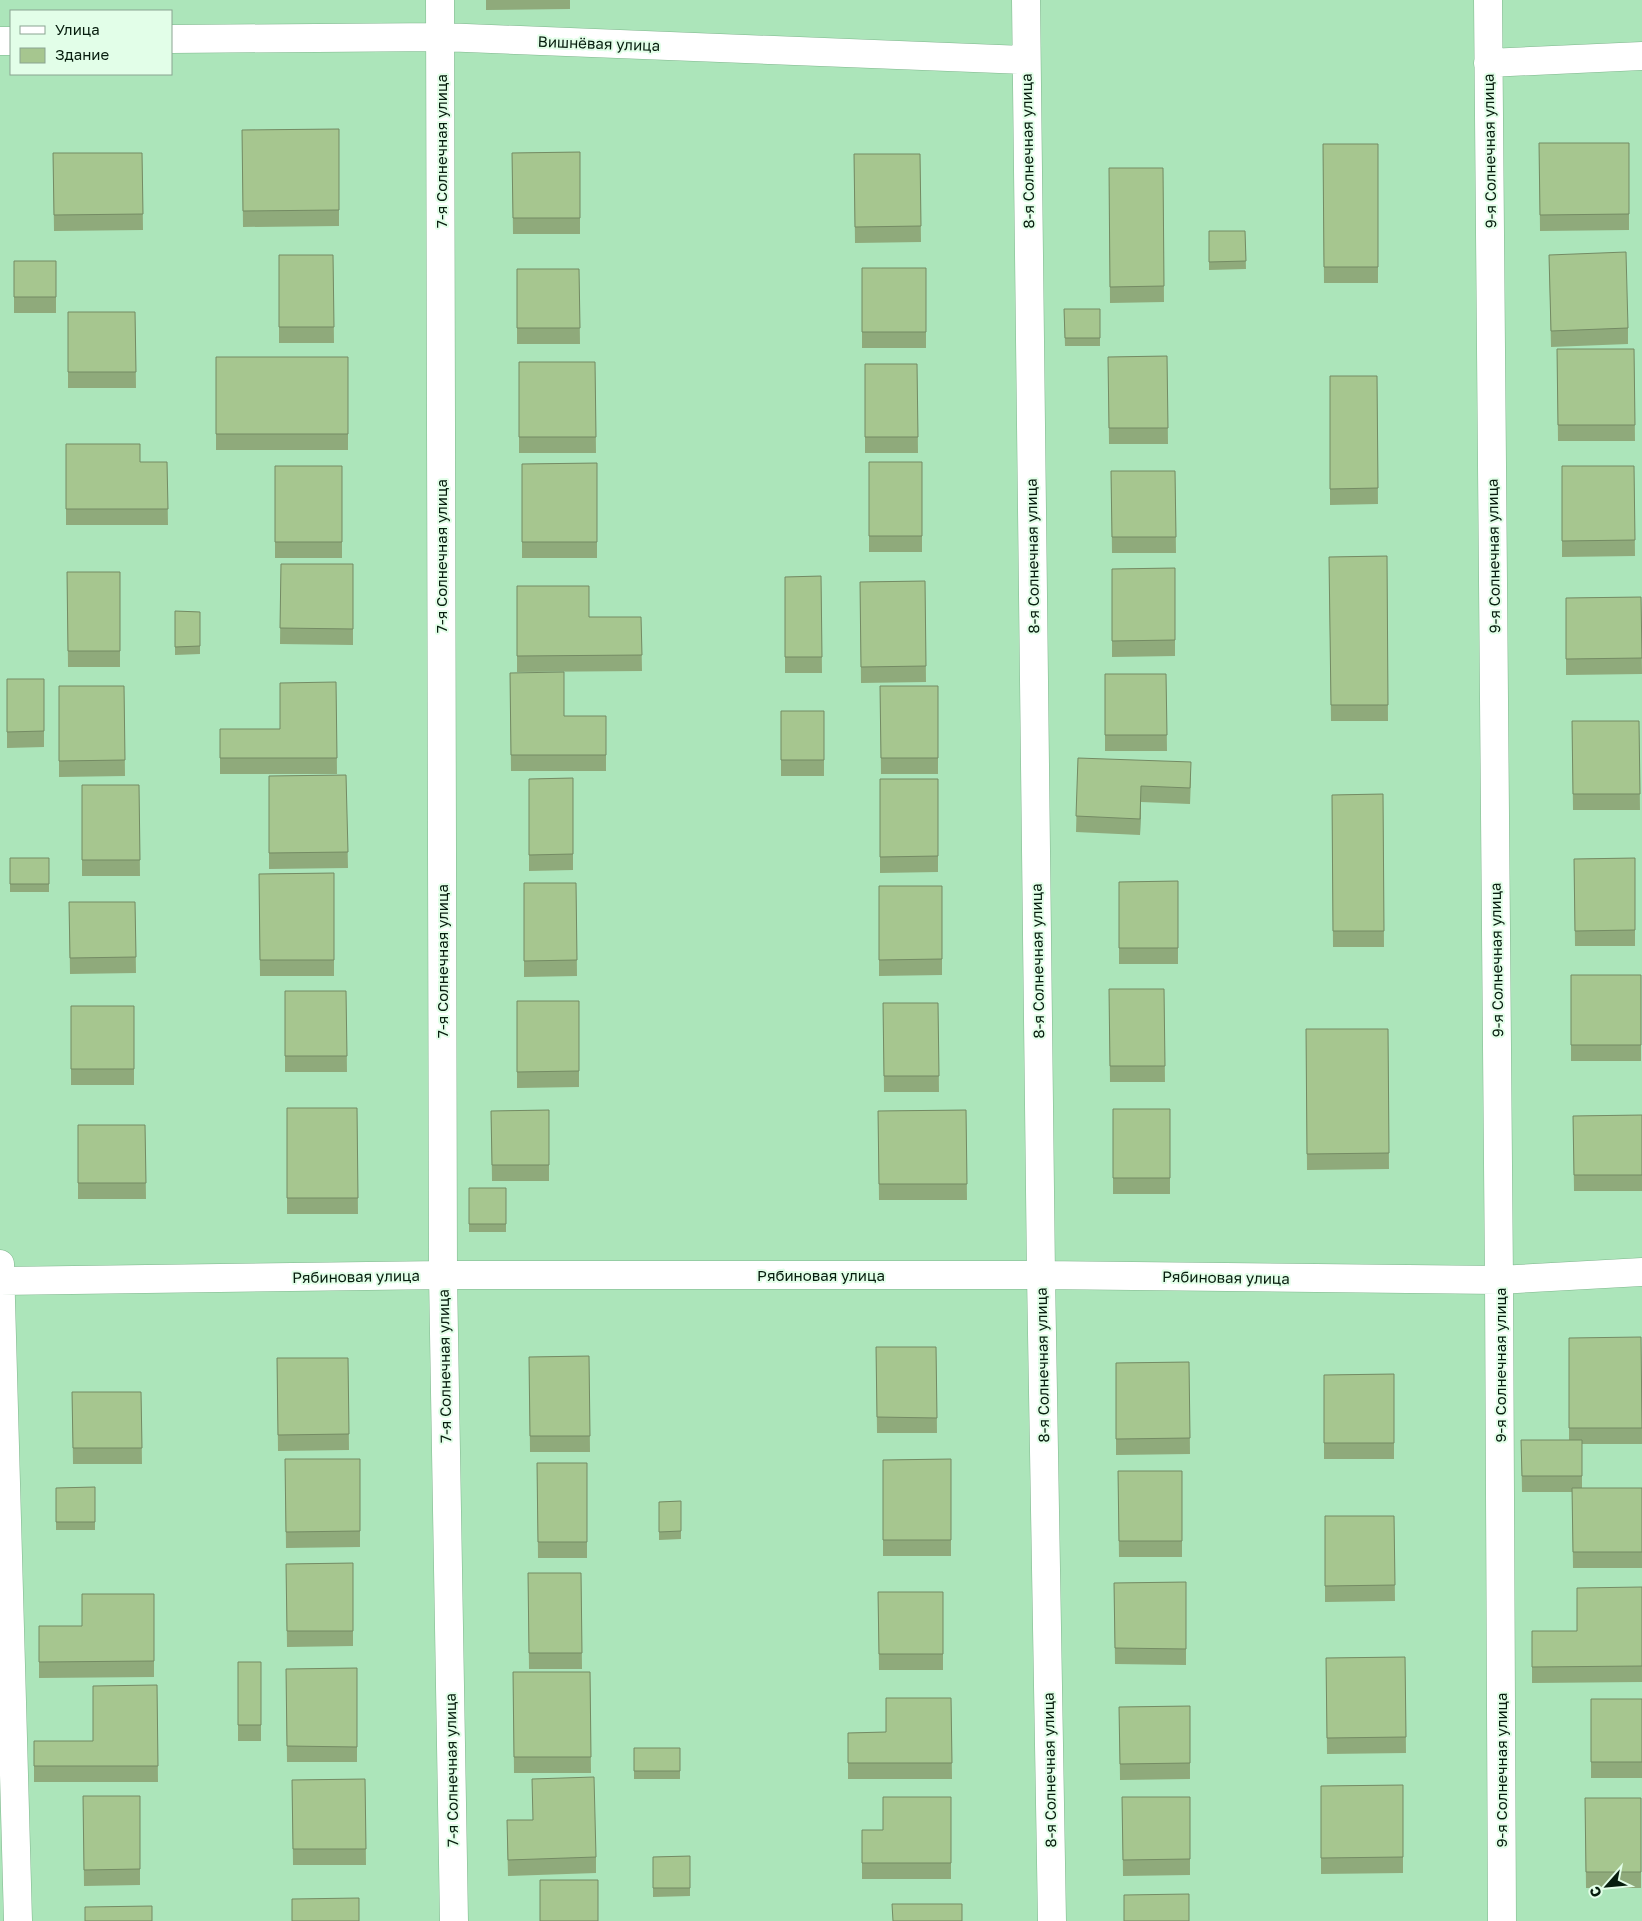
<svg xmlns="http://www.w3.org/2000/svg" width="1642" height="1921" viewBox="0 0 1642 1921" font-family="'Golos Text',sans-serif">
	<style>
		.lines { fill: none; stroke-linecap: round; stroke-linejoin: round }
		.minor-casing { stroke: #7fb68d; stroke-width: 29 }
		.minor { stroke: #fff; stroke-width: 28 }
		.wall { fill: #8faa7b }
		.shaded-wall { fill: #748b64 }
		.building { fill: #a6c68f; stroke: #748b64 }
		.labels { text-anchor: middle; dominant-baseline: central; stroke-width: 4; stroke-linejoin: round; paint-order: stroke }
		.street-label { font-size: 15px; fill: #071d0e; stroke: #e2fee8 }
	</style>
	<rect width="100%" height="100%" fill="#ace5ba"/>
	<g class="lines">
		<defs>
			<path id="minor" d="M 440,0 L 443,1275 L 454,1921
				M 1026,0 L 1041,1275 L 1052,1921
				M 1488,0 L 1499,1280 L 1502,1921
				M 171,39 L 441,37 L 1026,60
				M 0,41 L 11,41
				M 1488,63 L 1642,56
				M 0,1264 L 18,1921
				M 0,1281 L 443,1275 L 1041,1275 L 1499,1280 L 1642,1272"/>
		</defs>
		<use href="#minor" class="minor-casing"/>
		<use href="#minor" class="minor"/>
	</g>
	<path class="wall" d="M 486,0 L 570,0 L 570,9 L 486,10 Z
		M 339,129 L 339,226 L 243,227 L 242,130 Z
		M 1539,143 L 1629,143 L 1629,230 L 1540,231 Z
		M 1323,144 L 1378,144 L 1378,283 L 1324,283 Z
		M 580,152 L 580,234 L 513,234 L 512,153 Z
		M 53,153 L 142,153 L 143,230 L 54,231 Z
		M 854,154 L 920,154 L 921,242 L 855,243 Z
		M 1109,168 L 1163,168 L 1164,302 L 1110,303 Z
		M 1209,231 L 1245,231 L 1246,269 L 1209,270 Z
		M 279,255 L 333,255 L 334,343 L 279,343 Z
		M 1549,255 L 1628,328 L 1628,344 L 1551,347 Z
		M 14,261 L 56,261 L 56,313 L 14,313 Z
		M 862,268 L 926,268 L 926,348 L 862,348 Z
		M 517,269 L 579,269 L 580,344 L 517,344 Z
		M 1064,309 L 1100,309 L 1100,346 L 1065,346 Z
		M 68,312 L 135,312 L 136,388 L 68,388 Z
		M 1557,349 L 1634,349 L 1635,441 L 1558,441 Z
		M 1167,356 L 1168,444 L 1109,444 L 1108,357 Z
		M 216,357 L 348,357 L 348,450 L 216,450 Z
		M 519,362 L 595,362 L 596,453 L 519,453 Z
		M 865,364 L 917,364 L 918,453 L 865,453 Z
		M 1330,376 L 1377,376 L 1378,504 L 1330,505 Z
		M 66,444 L 140,462 L 167,462 L 168,525 L 66,525 Z
		M 869,462 L 922,462 L 922,552 L 869,552 Z
		M 597,463 L 597,558 L 522,558 L 522,464 Z
		M 275,466 L 342,466 L 342,558 L 275,558 Z
		M 1562,466 L 1634,466 L 1635,556 L 1562,557 Z
		M 1111,471 L 1175,471 L 1176,553 L 1112,553 Z
		M 1387,556 L 1388,721 L 1331,721 L 1329,557 Z
		M 281,564 L 353,564 L 353,645 L 280,644 Z
		M 1175,568 L 1175,656 L 1112,657 L 1112,569 Z
		M 67,572 L 120,572 L 120,667 L 68,667 Z
		M 821,576 L 822,673 L 785,673 L 785,577 Z
		M 925,581 L 926,682 L 861,683 L 860,582 Z
		M 517,586 L 589,617 L 641,617 L 642,671 L 517,672 Z
		M 1641,597 L 1642,674 L 1566,675 L 1566,598 Z
		M 175,611 L 200,612 L 200,654 L 175,655 Z
		M 510,673 L 564,716 L 606,716 L 606,771 L 511,771 Z
		M 1105,674 L 1166,674 L 1167,751 L 1105,751 Z
		M 7,679 L 44,679 L 44,747 L 7,748 Z
		M 336,682 L 337,774 L 220,774 L 220,729 L 280,729 Z
		M 59,686 L 124,686 L 125,776 L 59,777 Z
		M 880,686 L 938,686 L 938,774 L 881,774 Z
		M 781,711 L 824,711 L 824,776 L 781,776 Z
		M 1572,721 L 1639,721 L 1640,810 L 1573,810 Z
		M 1078,758 L 1191,778 L 1190,804 L 1141,802 L 1140,835 L 1076,832 Z
		M 346,775 L 348,868 L 269,869 L 269,776 Z
		M 573,778 L 573,870 L 529,871 L 529,779 Z
		M 880,779 L 938,779 L 938,872 L 880,873 Z
		M 82,785 L 139,785 L 140,876 L 82,876 Z
		M 1383,794 L 1384,947 L 1333,947 L 1332,795 Z
		M 10,858 L 49,858 L 49,892 L 10,892 Z
		M 1635,858 L 1635,946 L 1575,946 L 1574,859 Z
		M 334,873 L 334,976 L 260,976 L 259,874 Z
		M 1178,881 L 1178,964 L 1119,964 L 1119,882 Z
		M 524,883 L 576,883 L 577,976 L 524,977 Z
		M 879,886 L 942,886 L 942,975 L 879,976 Z
		M 69,902 L 135,902 L 136,973 L 70,974 Z
		M 1571,975 L 1641,975 L 1641,1061 L 1571,1061 Z
		M 1109,989 L 1164,989 L 1165,1082 L 1110,1082 Z
		M 285,991 L 346,991 L 347,1072 L 285,1072 Z
		M 517,1001 L 579,1001 L 579,1087 L 517,1088 Z
		M 883,1003 L 938,1003 L 939,1092 L 884,1092 Z
		M 71,1006 L 134,1006 L 134,1085 L 71,1085 Z
		M 1306,1029 L 1388,1029 L 1389,1169 L 1307,1170 Z
		M 287,1108 L 357,1108 L 358,1214 L 287,1214 Z
		M 1113,1109 L 1170,1109 L 1170,1194 L 1113,1194 Z
		M 549,1110 L 549,1181 L 492,1181 L 491,1111 Z
		M 966,1110 L 967,1200 L 879,1200 L 878,1111 Z
		M 1642,1115 L 1642,1191 L 1574,1191 L 1573,1116 Z
		M 78,1125 L 145,1125 L 146,1199 L 78,1199 Z
		M 469,1188 L 506,1188 L 506,1232 L 469,1232 Z
		M 1569,1338 L 1642,1385 L 1642,1444 L 1582,1444 L 1582,1488 L 1642,1488 L 1642,1568 L 1573,1568 L 1572,1492 L 1522,1492 L 1521,1440 L 1569,1440 Z
		M 876,1347 L 936,1347 L 937,1433 L 877,1433 Z
		M 589,1356 L 590,1452 L 530,1452 L 529,1357 Z
		M 277,1358 L 348,1358 L 349,1450 L 278,1451 Z
		M 1189,1362 L 1190,1454 L 1116,1455 L 1116,1363 Z
		M 1394,1374 L 1394,1459 L 1324,1459 L 1324,1375 Z
		M 72,1392 L 141,1392 L 142,1464 L 73,1464 Z
		M 285,1459 L 360,1459 L 360,1547 L 286,1548 Z
		M 951,1459 L 951,1556 L 883,1556 L 883,1460 Z
		M 537,1463 L 587,1463 L 587,1558 L 538,1558 Z
		M 1118,1471 L 1182,1471 L 1182,1557 L 1119,1557 Z
		M 95,1487 L 95,1530 L 56,1530 L 56,1488 Z
		M 681,1501 L 681,1539 L 659,1540 L 659,1502 Z
		M 1325,1516 L 1394,1516 L 1395,1601 L 1325,1602 Z
		M 353,1563 L 353,1646 L 287,1647 L 286,1564 Z
		M 528,1573 L 581,1573 L 582,1669 L 529,1669 Z
		M 1186,1582 L 1186,1665 L 1115,1664 L 1114,1583 Z
		M 1642,1587 L 1642,1682 L 1532,1683 L 1532,1631 L 1577,1631 Z
		M 878,1592 L 943,1592 L 943,1670 L 879,1670 Z
		M 154,1594 L 154,1677 L 39,1678 L 39,1626 L 82,1626 Z
		M 1405,1657 L 1406,1753 L 1327,1754 L 1326,1658 Z
		M 238,1662 L 261,1662 L 261,1741 L 238,1741 Z
		M 357,1668 L 357,1762 L 287,1762 L 286,1669 Z
		M 513,1672 L 590,1672 L 591,1773 L 514,1773 Z
		M 157,1685 L 158,1782 L 34,1782 L 34,1741 L 93,1741 Z
		M 951,1698 L 952,1779 L 848,1779 L 848,1733 L 886,1732 Z
		M 1591,1699 L 1642,1699 L 1642,1778 L 1591,1778 Z
		M 1190,1706 L 1190,1779 L 1120,1780 L 1119,1707 Z
		M 634,1748 L 680,1748 L 680,1779 L 634,1779 Z
		M 365,1779 L 366,1865 L 293,1865 L 292,1780 Z
		M 1403,1785 L 1403,1873 L 1321,1874 L 1321,1786 Z
		M 83,1796 L 140,1796 L 140,1885 L 84,1886 Z
		M 951,1797 L 951,1879 L 862,1879 L 862,1830 L 883,1830 Z
		M 1122,1797 L 1190,1797 L 1190,1875 L 1123,1876 Z
		M 1585,1798 L 1641,1798 L 1641,1888 L 1586,1888 Z
		M 532,1820 L 596,1857 L 596,1873 L 508,1876 L 507,1836 Z
		M 690,1856 L 690,1896 L 653,1897 L 653,1857 Z"/>
	<path class="shaded-wall" d="M 1141,786 L 1141,802 L 1140,835 L 1140,819 Z"/>
	<path class="building" d="M 339,129 L 339,210 L 243,211 L 242,130 Z
		M 1539,143 L 1629,143 L 1629,214 L 1540,215 Z
		M 1323,144 L 1378,144 L 1378,267 L 1324,267 Z
		M 580,152 L 580,218 L 513,218 L 512,153 Z
		M 53,153 L 142,153 L 143,214 L 54,215 Z
		M 854,154 L 920,154 L 921,226 L 855,227 Z
		M 1109,168 L 1163,168 L 1164,286 L 1110,287 Z
		M 1209,231 L 1245,231 L 1246,261 L 1209,262 Z
		M 1626,252 L 1628,328 L 1551,331 L 1549,255 Z
		M 279,255 L 333,255 L 334,327 L 279,327 Z
		M 14,261 L 56,261 L 56,297 L 14,297 Z
		M 862,268 L 926,268 L 926,332 L 862,332 Z
		M 517,269 L 579,269 L 580,328 L 517,328 Z
		M 1064,309 L 1100,309 L 1100,338 L 1065,338 Z
		M 68,312 L 135,312 L 136,372 L 68,372 Z
		M 1557,349 L 1634,349 L 1635,425 L 1558,425 Z
		M 1167,356 L 1168,428 L 1109,428 L 1108,357 Z
		M 216,357 L 348,357 L 348,434 L 216,434 Z
		M 519,362 L 595,362 L 596,437 L 519,437 Z
		M 865,364 L 917,364 L 918,437 L 865,437 Z
		M 1330,376 L 1377,376 L 1378,488 L 1330,489 Z
		M 66,444 L 140,444 L 140,462 L 167,462 L 168,509 L 66,509 Z
		M 869,462 L 922,462 L 922,536 L 869,536 Z
		M 597,463 L 597,542 L 522,542 L 522,464 Z
		M 275,466 L 342,466 L 342,542 L 275,542 Z
		M 1562,466 L 1634,466 L 1635,540 L 1562,541 Z
		M 1111,471 L 1175,471 L 1176,537 L 1112,537 Z
		M 1387,556 L 1388,705 L 1331,705 L 1329,557 Z
		M 281,564 L 353,564 L 353,629 L 280,628 Z
		M 1175,568 L 1175,640 L 1112,641 L 1112,569 Z
		M 67,572 L 120,572 L 120,651 L 68,651 Z
		M 821,576 L 822,657 L 785,657 L 785,577 Z
		M 925,581 L 926,666 L 861,667 L 860,582 Z
		M 517,586 L 589,586 L 589,617 L 641,617 L 642,655 L 517,656 Z
		M 1641,597 L 1642,658 L 1566,659 L 1566,598 Z
		M 175,611 L 200,612 L 200,646 L 175,647 Z
		M 564,672 L 564,716 L 606,716 L 606,755 L 511,755 L 510,673 Z
		M 1105,674 L 1166,674 L 1167,735 L 1105,735 Z
		M 7,679 L 44,679 L 44,731 L 7,732 Z
		M 336,682 L 337,758 L 220,758 L 220,729 L 280,729 L 280,683 Z
		M 59,686 L 124,686 L 125,760 L 59,761 Z
		M 880,686 L 938,686 L 938,758 L 881,758 Z
		M 781,711 L 824,711 L 824,760 L 781,760 Z
		M 1572,721 L 1639,721 L 1640,794 L 1573,794 Z
		M 1078,758 L 1191,762 L 1190,788 L 1141,786 L 1140,819 L 1076,816 Z
		M 346,775 L 348,852 L 269,853 L 269,776 Z
		M 573,778 L 573,854 L 529,855 L 529,779 Z
		M 880,779 L 938,779 L 938,856 L 880,857 Z
		M 82,785 L 139,785 L 140,860 L 82,860 Z
		M 1383,794 L 1384,931 L 1333,931 L 1332,795 Z
		M 10,858 L 49,858 L 49,884 L 10,884 Z
		M 1635,858 L 1635,930 L 1575,931 L 1574,859 Z
		M 334,873 L 334,960 L 260,960 L 259,874 Z
		M 1178,881 L 1178,948 L 1119,948 L 1119,882 Z
		M 524,883 L 576,883 L 577,960 L 524,961 Z
		M 879,886 L 942,886 L 942,959 L 879,960 Z
		M 69,902 L 135,902 L 136,957 L 70,958 Z
		M 1571,975 L 1641,975 L 1641,1045 L 1571,1045 Z
		M 1109,989 L 1164,989 L 1165,1066 L 1110,1066 Z
		M 285,991 L 346,991 L 347,1056 L 285,1056 Z
		M 517,1001 L 579,1001 L 579,1071 L 517,1072 Z
		M 883,1003 L 938,1003 L 939,1076 L 884,1076 Z
		M 71,1006 L 134,1006 L 134,1069 L 71,1069 Z
		M 1306,1029 L 1388,1029 L 1389,1153 L 1307,1154 Z
		M 287,1108 L 357,1108 L 358,1198 L 287,1198 Z
		M 1113,1109 L 1170,1109 L 1170,1178 L 1113,1178 Z
		M 549,1110 L 549,1165 L 492,1165 L 491,1111 Z
		M 966,1110 L 967,1184 L 879,1184 L 878,1111 Z
		M 1642,1115 L 1642,1175 L 1574,1175 L 1573,1116 Z
		M 78,1125 L 145,1125 L 146,1183 L 78,1183 Z
		M 469,1188 L 506,1188 L 506,1224 L 469,1224 Z
		M 1641,1337 L 1642,1428 L 1569,1428 L 1569,1338 Z
		M 876,1347 L 936,1347 L 937,1418 L 877,1417 Z
		M 589,1356 L 590,1436 L 530,1436 L 529,1357 Z
		M 277,1358 L 348,1358 L 349,1434 L 278,1435 Z
		M 1189,1362 L 1190,1438 L 1116,1439 L 1116,1363 Z
		M 1394,1374 L 1394,1443 L 1324,1443 L 1324,1375 Z
		M 72,1392 L 141,1392 L 142,1448 L 73,1448 Z
		M 1521,1440 L 1582,1440 L 1582,1476 L 1522,1476 Z
		M 285,1459 L 360,1459 L 360,1531 L 286,1532 Z
		M 951,1459 L 951,1540 L 883,1540 L 883,1460 Z
		M 537,1463 L 587,1463 L 587,1542 L 538,1542 Z
		M 1118,1471 L 1182,1471 L 1182,1541 L 1119,1541 Z
		M 95,1487 L 95,1522 L 56,1522 L 56,1488 Z
		M 1572,1488 L 1642,1488 L 1642,1552 L 1573,1552 Z
		M 681,1501 L 681,1531 L 659,1532 L 659,1502 Z
		M 1325,1516 L 1394,1516 L 1395,1585 L 1325,1586 Z
		M 353,1563 L 353,1631 L 287,1631 L 286,1564 Z
		M 528,1573 L 581,1573 L 582,1653 L 529,1653 Z
		M 1186,1582 L 1186,1649 L 1115,1648 L 1114,1583 Z
		M 1642,1587 L 1642,1666 L 1532,1667 L 1532,1631 L 1577,1631 L 1577,1588 Z
		M 878,1592 L 943,1592 L 943,1654 L 879,1654 Z
		M 82,1594 L 154,1594 L 154,1661 L 39,1662 L 39,1626 L 82,1626 Z
		M 1405,1657 L 1406,1737 L 1327,1738 L 1326,1658 Z
		M 238,1662 L 261,1662 L 261,1725 L 238,1725 Z
		M 357,1668 L 357,1747 L 287,1746 L 286,1669 Z
		M 513,1672 L 590,1672 L 591,1757 L 514,1757 Z
		M 157,1685 L 158,1766 L 34,1766 L 34,1741 L 93,1741 L 93,1686 Z
		M 886,1698 L 951,1698 L 952,1763 L 848,1763 L 848,1733 L 886,1732 Z
		M 1591,1699 L 1642,1699 L 1642,1762 L 1591,1762 Z
		M 1190,1706 L 1190,1763 L 1120,1764 L 1119,1707 Z
		M 634,1748 L 680,1748 L 680,1771 L 634,1771 Z
		M 594,1777 L 596,1857 L 508,1860 L 507,1820 L 533,1820 L 532,1779 Z
		M 365,1779 L 366,1849 L 293,1849 L 292,1780 Z
		M 1403,1785 L 1403,1857 L 1321,1858 L 1321,1786 Z
		M 83,1796 L 140,1796 L 140,1869 L 84,1870 Z
		M 883,1797 L 951,1797 L 951,1863 L 862,1863 L 862,1830 L 883,1830 Z
		M 1122,1797 L 1190,1797 L 1190,1859 L 1123,1860 Z
		M 1585,1798 L 1641,1798 L 1641,1872 L 1586,1872 Z
		M 690,1856 L 690,1888 L 653,1888 L 653,1857 Z
		M 540,1880 L 598,1880 L 598,1921 L 540,1921 Z
		M 1189,1894 L 1189,1921 L 1124,1921 L 1124,1895 Z
		M 359,1898 L 359,1921 L 292,1921 L 292,1899 Z
		M 892,1904 L 962,1904 L 962,1921 L 893,1921 Z
		M 152,1906 L 152,1921 L 85,1921 L 85,1907 Z"/>
	<g class="labels">
		<g class="street-label">
			<text transform="translate(599 43) rotate(2)">Вишнёвая улица</text>
			<text transform="translate(441 151) rotate(-90)">7-я Солнечная улица</text>
			<text transform="translate(1027 151) rotate(-91)">8-я Солнечная улица</text>
			<text transform="translate(1489 151) rotate(-91)">9-я Солнечная улица</text>
			<text transform="translate(441 556) rotate(-90)">7-я Солнечная улица</text>
			<text transform="translate(1032 556) rotate(-91)">8-я Солнечная улица</text>
			<text transform="translate(1493 556) rotate(-91)">9-я Солнечная улица</text>
			<text transform="translate(1496 960) rotate(-91)">9-я Солнечная улица</text>
			<text transform="translate(442 961) rotate(-90)">7-я Солнечная улица</text>
			<text transform="translate(1037 961) rotate(-91)">8-я Солнечная улица</text>
			<text x="821" y="1275">Рябиновая улица</text>
			<text transform="translate(356 1276) rotate(-1)">Рябиновая улица</text>
			<text transform="translate(1226 1277) rotate(1)">Рябиновая улица</text>
			<text transform="translate(1042 1365) rotate(-91)">8-я Солнечная улица</text>
			<text transform="translate(1500 1365) rotate(-90)">9-я Солнечная улица</text>
			<text transform="translate(444 1366) rotate(-91)">7-я Солнечная улица</text>
			<text transform="translate(451 1770) rotate(-91)">7-я Солнечная улица</text>
			<text transform="translate(1049 1770) rotate(-91)">8-я Солнечная улица</text>
			<text transform="translate(1501 1770) rotate(-90)">9-я Солнечная улица</text>
		</g>
	</g>
	<rect x="10" y="10" width="162" height="65" fill="#e2fee8" stroke="#8aa491"/>
	<rect x="20" y="26" width="25" height="8" fill="#ffffff" stroke="#8aa491"/>
	<text x="55" y="35" font-size="15" fill="#071d0e">Улица</text>
	<rect x="20" y="48" width="25" height="15" fill="#a6c68f" stroke="#8aa491"/>
	<text x="55" y="60" font-size="15" fill="#071d0e">Здание</text>
	<g transform="translate(1607 1886) rotate(243)" stroke="#e2fee8" stroke-width="4" paint-order="stroke">
	<path d="M0-4L9 19L0 12L-9 19Z" fill="#071d0e"/>
	<text y="-8" font-size="14" font-weight="bold" text-anchor="middle" fill="#071d0e">С</text>
	</g>
</svg>
